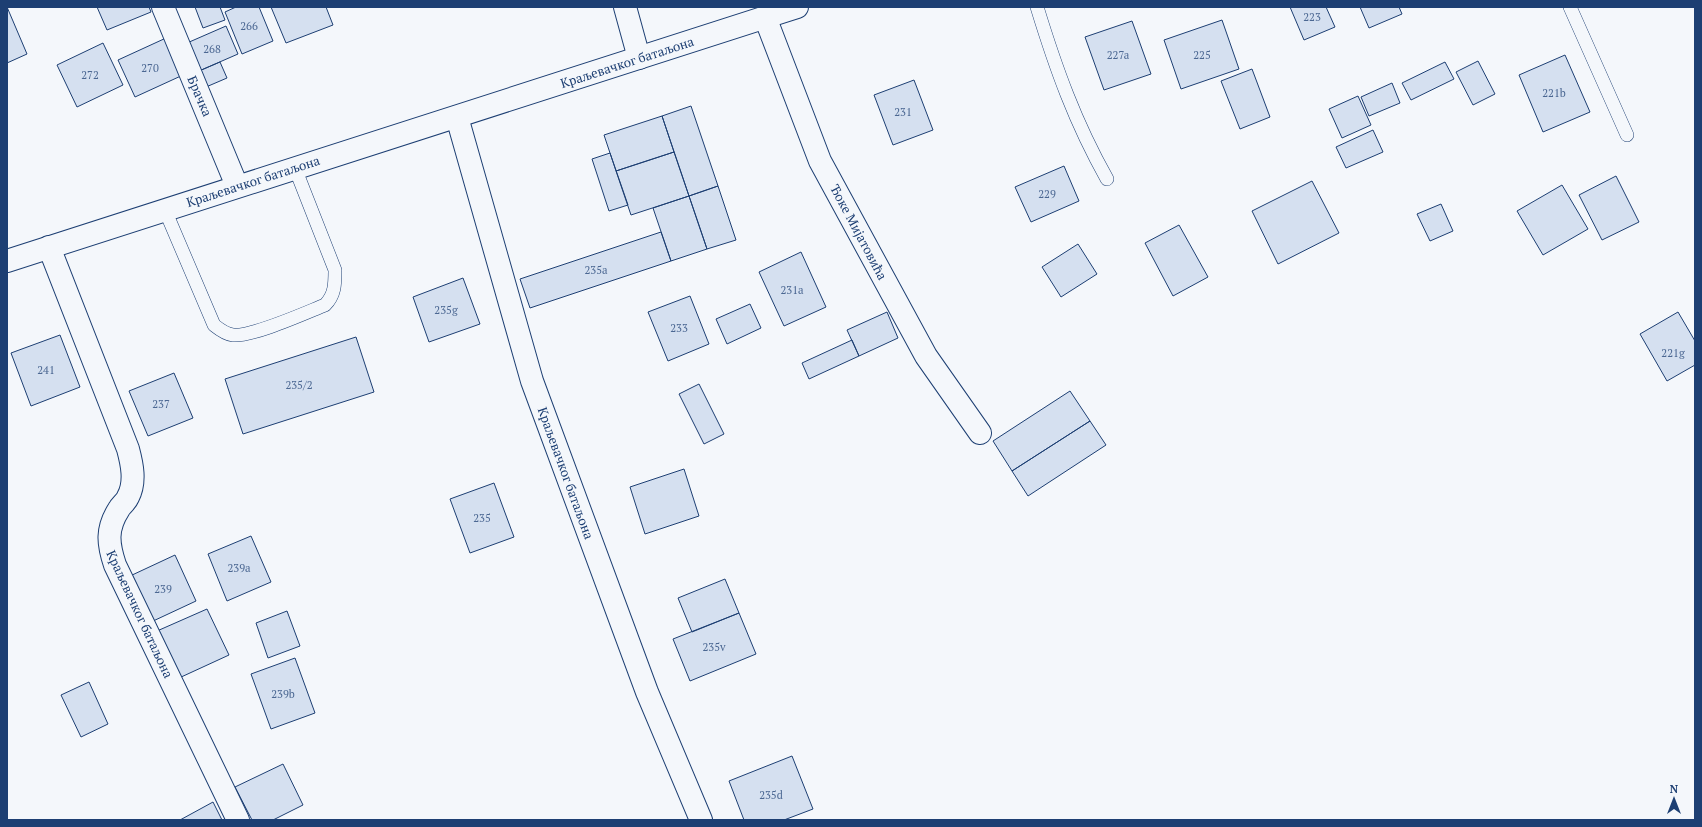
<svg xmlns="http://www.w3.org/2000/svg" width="1702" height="827" viewBox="0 0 1702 827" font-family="'PT Serif',serif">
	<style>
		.building { fill: #d5e0f0; stroke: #1d3f73 }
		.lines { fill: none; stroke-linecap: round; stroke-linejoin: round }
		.service-casing { stroke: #1d3f73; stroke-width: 14 }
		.minor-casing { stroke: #1d3f73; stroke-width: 24 }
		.primary-casing { stroke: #1d3f73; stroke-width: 24 }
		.service { stroke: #f4f7fb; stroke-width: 13 }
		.minor { stroke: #f4f7fb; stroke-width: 22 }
		.primary { stroke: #f4f7fb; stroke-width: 22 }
		.labels { text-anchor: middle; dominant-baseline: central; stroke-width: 3; stroke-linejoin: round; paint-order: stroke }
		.number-label { font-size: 11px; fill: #4b6792 }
		.street-label { font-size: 13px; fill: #1d3f73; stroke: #f4f7fb }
	</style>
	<rect width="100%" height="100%" fill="#f4f7fb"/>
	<path class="building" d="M 7,7 L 27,54 L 7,63 Z
		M 97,7 L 149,7 L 151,12 L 107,30 Z
		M 195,7 L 220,7 L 225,20 L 203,28 Z
		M 236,7 L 259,7 L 273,41 L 242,54 L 225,12 Z
		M 271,7 L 326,7 L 333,25 L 286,43 Z
		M 1290,7 L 1326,7 L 1335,27 L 1304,40 Z
		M 1360,7 L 1399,7 L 1402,14 L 1369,28 Z
		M 1222,20 L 1239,69 L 1181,89 L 1164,40 Z
		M 1132,21 L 1151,74 L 1104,90 L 1085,37 Z
		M 226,26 L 238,54 L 199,71 L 187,43 Z
		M 166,38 L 183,75 L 135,97 L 118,60 Z
		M 103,43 L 123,85 L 77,107 L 57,65 Z
		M 1565,55 L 1590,112 L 1543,132 L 1519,75 Z
		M 1478,61 L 1495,94 L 1473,105 L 1456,72 Z
		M 220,62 L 227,78 L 206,87 L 199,71 Z
		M 1445,62 L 1454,79 L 1411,100 L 1402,83 Z
		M 1252,69 L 1270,117 L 1240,129 L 1221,81 Z
		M 914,80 L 933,130 L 893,145 L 874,95 Z
		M 1392,83 L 1400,103 L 1369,116 L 1361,97 Z
		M 1358,96 L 1371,125 L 1342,138 L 1329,109 Z
		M 691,106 L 718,186 L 689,196 L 662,116 Z
		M 662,116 L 674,152 L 616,171 L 604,135 Z
		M 1373,130 L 1383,152 L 1346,168 L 1336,147 Z
		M 674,152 L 689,196 L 631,215 L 616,171 Z
		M 610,153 L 628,205 L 609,211 L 592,159 Z
		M 1064,166 L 1079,201 L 1031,222 L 1015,187 Z
		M 1616,176 L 1639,222 L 1602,240 L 1579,195 Z
		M 1312,181 L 1339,233 L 1278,264 L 1252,211 Z
		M 1562,185 L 1588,229 L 1543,255 L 1517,211 Z
		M 718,186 L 736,240 L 707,249 L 689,196 Z
		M 689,196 L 707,249 L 671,261 L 653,208 Z
		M 1441,204 L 1453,231 L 1430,241 L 1417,214 Z
		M 1179,225 L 1208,277 L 1173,296 L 1145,243 Z
		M 661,232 L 671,261 L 530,308 L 520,279 Z
		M 1078,244 L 1097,274 L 1061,297 L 1042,267 Z
		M 801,252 L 826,307 L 784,326 L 759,272 Z
		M 463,278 L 480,324 L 429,342 L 413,297 Z
		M 690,296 L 709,344 L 668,361 L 648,312 Z
		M 750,304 L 761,328 L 727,344 L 716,319 Z
		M 887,312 L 898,338 L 859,356 L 847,330 Z
		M 1678,312 L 1695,341 L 1695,365 L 1667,381 L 1640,334 Z
		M 60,335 L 80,387 L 31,406 L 11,353 Z
		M 356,337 L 374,392 L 243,434 L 225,379 Z
		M 852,340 L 859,356 L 809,379 L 802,363 Z
		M 174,373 L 193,418 L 148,436 L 129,391 Z
		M 699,384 L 724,434 L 704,444 L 679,394 Z
		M 1070,391 L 1090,421 L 1012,471 L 993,441 Z
		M 1090,421 L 1106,445 L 1028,496 L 1012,471 Z
		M 684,469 L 699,516 L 645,534 L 630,487 Z
		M 494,483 L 514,537 L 470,553 L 450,499 Z
		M 251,536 L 271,582 L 227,601 L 208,554 Z
		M 175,555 L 196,601 L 151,622 L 130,576 Z
		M 725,579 L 739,613 L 692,632 L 678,598 Z
		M 207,609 L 229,655 L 179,678 L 157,631 Z
		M 287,611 L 300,646 L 268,658 L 256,623 Z
		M 739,613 L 756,654 L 690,681 L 673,639 Z
		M 295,658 L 315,713 L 271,729 L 251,674 Z
		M 89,682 L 108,724 L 81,737 L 61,695 Z
		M 792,756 L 813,809 L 784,820 L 744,820 L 729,781 Z
		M 283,764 L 303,805 L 273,820 L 252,820 L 235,787 Z
		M 213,802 L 222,820 L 180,820 Z"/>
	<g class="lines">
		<defs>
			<path id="service" d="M 1037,7 C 1056,69 1075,122 1107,179
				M 1570,7 L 1627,135
				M 165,210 L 214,325 C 219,329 225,334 233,335 C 252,337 305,313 325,305 C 335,295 335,284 335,270 L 295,168"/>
			<path id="minor" d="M 163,7 L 237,186
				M 625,7 L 639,58
				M 765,17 L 820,161 L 926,356 L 980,433
				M 457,117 L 532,381 L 647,692 L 701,820
				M 49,247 L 128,449 C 132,464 136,482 128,497 C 126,502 121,505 119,509 C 106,529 108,544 115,565 L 238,820"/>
			<path id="primary" d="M 7,261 L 797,7"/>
		</defs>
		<use href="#service" class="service-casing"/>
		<use href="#minor" class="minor-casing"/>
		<use href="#primary" class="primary-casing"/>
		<use href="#service" class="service"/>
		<use href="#minor" class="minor"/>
		<use href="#primary" class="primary"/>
	</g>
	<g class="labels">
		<g class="number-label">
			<text x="1312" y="17">223</text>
			<text x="249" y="26">266</text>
			<text x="212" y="49">268</text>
			<text x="1118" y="55">227a</text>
			<text x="1202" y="55">225</text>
			<text x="150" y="68">270</text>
			<text x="90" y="75">272</text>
			<text x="1554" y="93">221b</text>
			<text x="903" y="112">231</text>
			<text x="1047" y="194">229</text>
			<text x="596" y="270">235a</text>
			<text x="792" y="290">231a</text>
			<text x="446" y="310">235g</text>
			<text x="679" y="328">233</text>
			<text x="1673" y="353">221g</text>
			<text x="46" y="370">241</text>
			<text x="299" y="385">235/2</text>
			<text x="161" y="404">237</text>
			<text x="482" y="518">235</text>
			<text x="239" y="568">239a</text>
			<text x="163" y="589">239</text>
			<text x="714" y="647">235v</text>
			<text x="283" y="694">239b</text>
			<text x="771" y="795">235d</text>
		</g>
		<g class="street-label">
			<text transform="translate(627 62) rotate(-18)">Краљевачког батаљона</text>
			<text transform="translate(200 96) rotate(67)">Брачка</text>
			<text transform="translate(253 181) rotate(-18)">Краљевачког батаљона</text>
			<text transform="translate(859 232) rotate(62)">Ђоке Мијатовића</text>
			<text transform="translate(566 473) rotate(70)">Краљевачког батаљона</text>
			<text transform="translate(140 614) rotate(65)">Краљевачког батаљона</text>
		</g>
	</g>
	<rect width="1702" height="827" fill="none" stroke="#1d3f73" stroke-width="16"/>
	<g transform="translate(1674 799)" stroke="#f4f7fb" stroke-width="3" paint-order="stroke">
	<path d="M0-3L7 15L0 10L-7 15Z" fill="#1d3f73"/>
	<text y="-6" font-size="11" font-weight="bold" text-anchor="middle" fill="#1d3f73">N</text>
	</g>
</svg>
